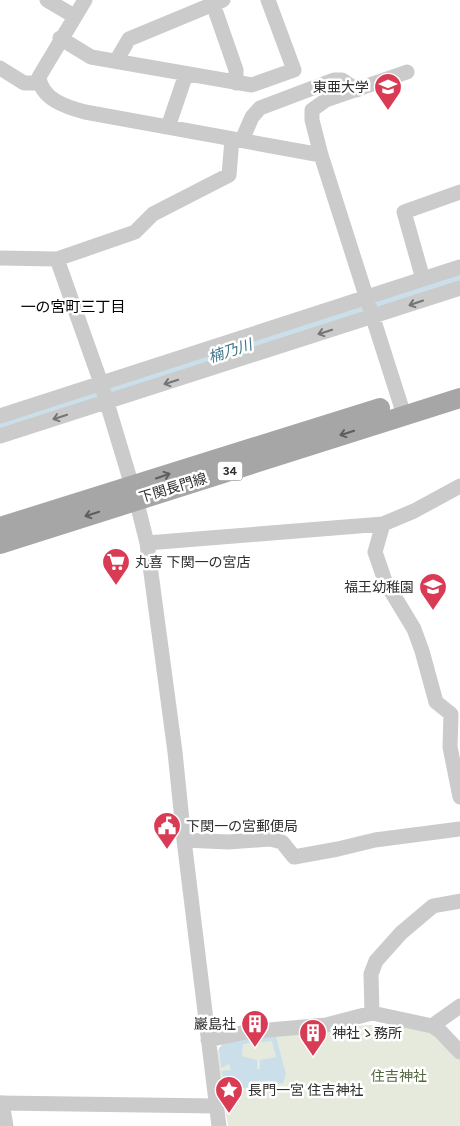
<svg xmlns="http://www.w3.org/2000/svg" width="460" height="1126" viewBox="0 0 460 1126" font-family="Figtree,'Noto Sans JP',sans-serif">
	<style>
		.green { fill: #e5eadc }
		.water { fill: #cadfe9; fill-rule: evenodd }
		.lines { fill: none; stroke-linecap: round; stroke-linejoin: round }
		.river { stroke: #cadfe9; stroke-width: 19 }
		.minor { stroke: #cbcbcb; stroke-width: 15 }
		.major { stroke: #a6a6a6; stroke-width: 20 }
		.oneway { stroke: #757575 }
		.oneway2 { stroke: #5e5e5e }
		.labels { text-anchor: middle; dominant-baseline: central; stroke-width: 5; stroke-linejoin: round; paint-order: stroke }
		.shield { fill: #fff; stroke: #6d6d6d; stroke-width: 1 }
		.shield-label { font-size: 12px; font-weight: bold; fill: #2e2e2e }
		.poi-label { font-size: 14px; fill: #2e2e2e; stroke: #fff; text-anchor: start }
		.street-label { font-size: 14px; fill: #2e2e2e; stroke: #fff }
		.park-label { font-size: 14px; fill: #54663e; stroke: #fff }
		.neighbourhood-label { font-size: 15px; fill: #000; stroke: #fff }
		.water-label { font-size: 15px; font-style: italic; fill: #41748a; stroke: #fff }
	</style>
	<rect width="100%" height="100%" fill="#fff"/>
	<path class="green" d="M 367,1025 L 404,1025 L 437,1035 L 460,1059 L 460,1126 L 228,1126 L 216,1052 L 224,1043 L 271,1035 Z"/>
	<path class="water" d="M 271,1034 L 276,1037 L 286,1074 L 283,1083 L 261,1086 L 261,1083 L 258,1083 L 258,1086 L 227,1090 L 221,1071 L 231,1070 L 229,1064 L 221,1068 L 219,1048 L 224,1043 ZM 272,1041 L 276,1057 L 260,1060 L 260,1069 L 257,1069 L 257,1060 L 242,1056 L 243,1044 Z"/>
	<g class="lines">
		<path class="river" d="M 0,426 L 460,275"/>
		<path class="minor" d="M 47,0 L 74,16
			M 85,0 L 39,77 C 41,99 66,107 85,112 L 321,155 L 404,415
			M 213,4 L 236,70 L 236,83
			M 60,38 L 91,57 L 252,85 L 294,70 L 268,0
			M 116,61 L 129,39 L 223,0
			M 0,68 L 24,83 L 39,83
			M 168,127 L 186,74
			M 242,140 L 252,117 L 260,108 L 334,80 L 342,80 L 357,90
			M 321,155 L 312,120 L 312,110 L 326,100 L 407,72
			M 0,258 L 57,259 L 135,232 L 153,214 L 229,175 L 232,139
			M 57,259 L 101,383 L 136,499 L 147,543 L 175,752 L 184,840 L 219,1126
			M 423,279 L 404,212 L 460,192
			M 0,416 L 460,267
			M 0,436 L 460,288
			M 383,524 L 375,552 L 385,581 L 414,629 L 422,651 L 436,702 L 451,714 L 450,747 L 460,797
			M 147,543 L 383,524 L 414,511 L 460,486
			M 184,840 L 228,842 L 270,839 L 282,842 L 294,857 L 338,849 L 375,840 L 460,829
			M 372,1013 L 371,974 L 376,961 L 401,933 L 433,906 L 460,901
			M 432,1026 L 460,1006
			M 208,1040 L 246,1032 L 326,1025 L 372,1013 L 432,1026 L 440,1031 L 460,1052
			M 0,1103 L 215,1106
			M 2,1103 L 6,1126"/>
		<path class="major" d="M 0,527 L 380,408
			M 0,544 L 460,398"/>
	</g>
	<defs><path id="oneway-shaft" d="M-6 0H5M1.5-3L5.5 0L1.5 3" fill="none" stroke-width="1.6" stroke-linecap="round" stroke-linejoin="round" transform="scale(1.25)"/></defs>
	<g class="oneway">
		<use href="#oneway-shaft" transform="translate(416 303) rotate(161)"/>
		<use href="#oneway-shaft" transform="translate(325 332) rotate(162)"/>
		<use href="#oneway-shaft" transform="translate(171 382) rotate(162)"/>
		<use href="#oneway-shaft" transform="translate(60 417) rotate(162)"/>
	</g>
	<g class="oneway2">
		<use href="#oneway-shaft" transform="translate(347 433) rotate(162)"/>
		<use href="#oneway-shaft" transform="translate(163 476) rotate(-19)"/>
		<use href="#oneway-shaft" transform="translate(92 514) rotate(162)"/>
	</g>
	<defs>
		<symbol id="university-pin" viewBox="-11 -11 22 30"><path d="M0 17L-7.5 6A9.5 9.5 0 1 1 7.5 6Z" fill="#d93b54" stroke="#fff"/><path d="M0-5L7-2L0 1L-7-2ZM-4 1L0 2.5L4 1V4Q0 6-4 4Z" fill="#fff"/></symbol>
		<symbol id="supermarket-pin" viewBox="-11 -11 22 30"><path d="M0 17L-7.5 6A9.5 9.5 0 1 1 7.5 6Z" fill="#d93b54" stroke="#fff"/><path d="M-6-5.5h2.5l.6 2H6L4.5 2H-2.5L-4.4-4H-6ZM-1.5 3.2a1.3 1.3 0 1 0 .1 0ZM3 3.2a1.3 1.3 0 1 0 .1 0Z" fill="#fff"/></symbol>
		<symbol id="school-pin" viewBox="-11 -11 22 30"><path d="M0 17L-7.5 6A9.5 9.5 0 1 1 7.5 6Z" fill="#d93b54" stroke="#fff"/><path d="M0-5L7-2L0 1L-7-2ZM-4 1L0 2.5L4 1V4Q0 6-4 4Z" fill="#fff"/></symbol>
		<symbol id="civic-pin" viewBox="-11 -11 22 30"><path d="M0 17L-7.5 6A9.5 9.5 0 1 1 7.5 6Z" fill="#d93b54" stroke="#fff"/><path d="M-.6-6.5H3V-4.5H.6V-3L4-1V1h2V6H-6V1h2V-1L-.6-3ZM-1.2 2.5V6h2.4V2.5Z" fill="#fff"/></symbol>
		<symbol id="building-pin" viewBox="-11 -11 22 30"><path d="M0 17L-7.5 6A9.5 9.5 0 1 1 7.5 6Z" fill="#d93b54" stroke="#fff"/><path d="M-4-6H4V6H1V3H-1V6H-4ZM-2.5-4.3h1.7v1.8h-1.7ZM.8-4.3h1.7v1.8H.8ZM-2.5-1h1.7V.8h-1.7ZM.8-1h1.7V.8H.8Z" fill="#fff"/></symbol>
		<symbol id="sight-pin" viewBox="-11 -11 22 30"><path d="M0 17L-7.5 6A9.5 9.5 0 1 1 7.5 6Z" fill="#d93b54" stroke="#fff"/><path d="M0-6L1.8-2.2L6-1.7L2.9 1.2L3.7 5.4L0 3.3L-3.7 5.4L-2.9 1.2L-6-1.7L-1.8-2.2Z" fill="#fff"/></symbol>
	</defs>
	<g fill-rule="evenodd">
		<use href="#university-pin" x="372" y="71" width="32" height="43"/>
		<use href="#supermarket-pin" x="100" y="546" width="32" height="43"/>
		<use href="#school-pin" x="417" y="571" width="32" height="43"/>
		<use href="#civic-pin" x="151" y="810" width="32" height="43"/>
		<use href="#building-pin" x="239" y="1008" width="32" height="43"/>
		<use href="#building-pin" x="297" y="1017" width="32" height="43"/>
		<use href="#sight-pin" x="213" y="1074" width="32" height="43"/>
	</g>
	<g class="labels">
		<rect class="shield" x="217.5" y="461.5" width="25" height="19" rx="4"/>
		<g class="shield-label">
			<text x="230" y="471">34</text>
		</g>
		<g class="poi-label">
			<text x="369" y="87" text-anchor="end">東亜大学</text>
			<text x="135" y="562">丸喜 下関一の宮店</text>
			<text x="414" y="587" text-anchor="end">福王幼稚園</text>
			<text x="186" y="826">下関一の宮郵便局</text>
			<text x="236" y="1024" text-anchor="end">巖島社</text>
			<text x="332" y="1033">神社ゝ務所</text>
			<text x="248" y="1090">長門一宮 住吉神社</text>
		</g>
		<g class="street-label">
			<text transform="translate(173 488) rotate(-17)">下関長門線</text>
		</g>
		<g class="park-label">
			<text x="399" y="1076">住吉神社</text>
		</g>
		<g class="neighbourhood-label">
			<text x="73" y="307">一の宮町三丁目</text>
		</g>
		<g class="water-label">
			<text transform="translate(230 351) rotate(-18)">楠乃川</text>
		</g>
	</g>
</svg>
